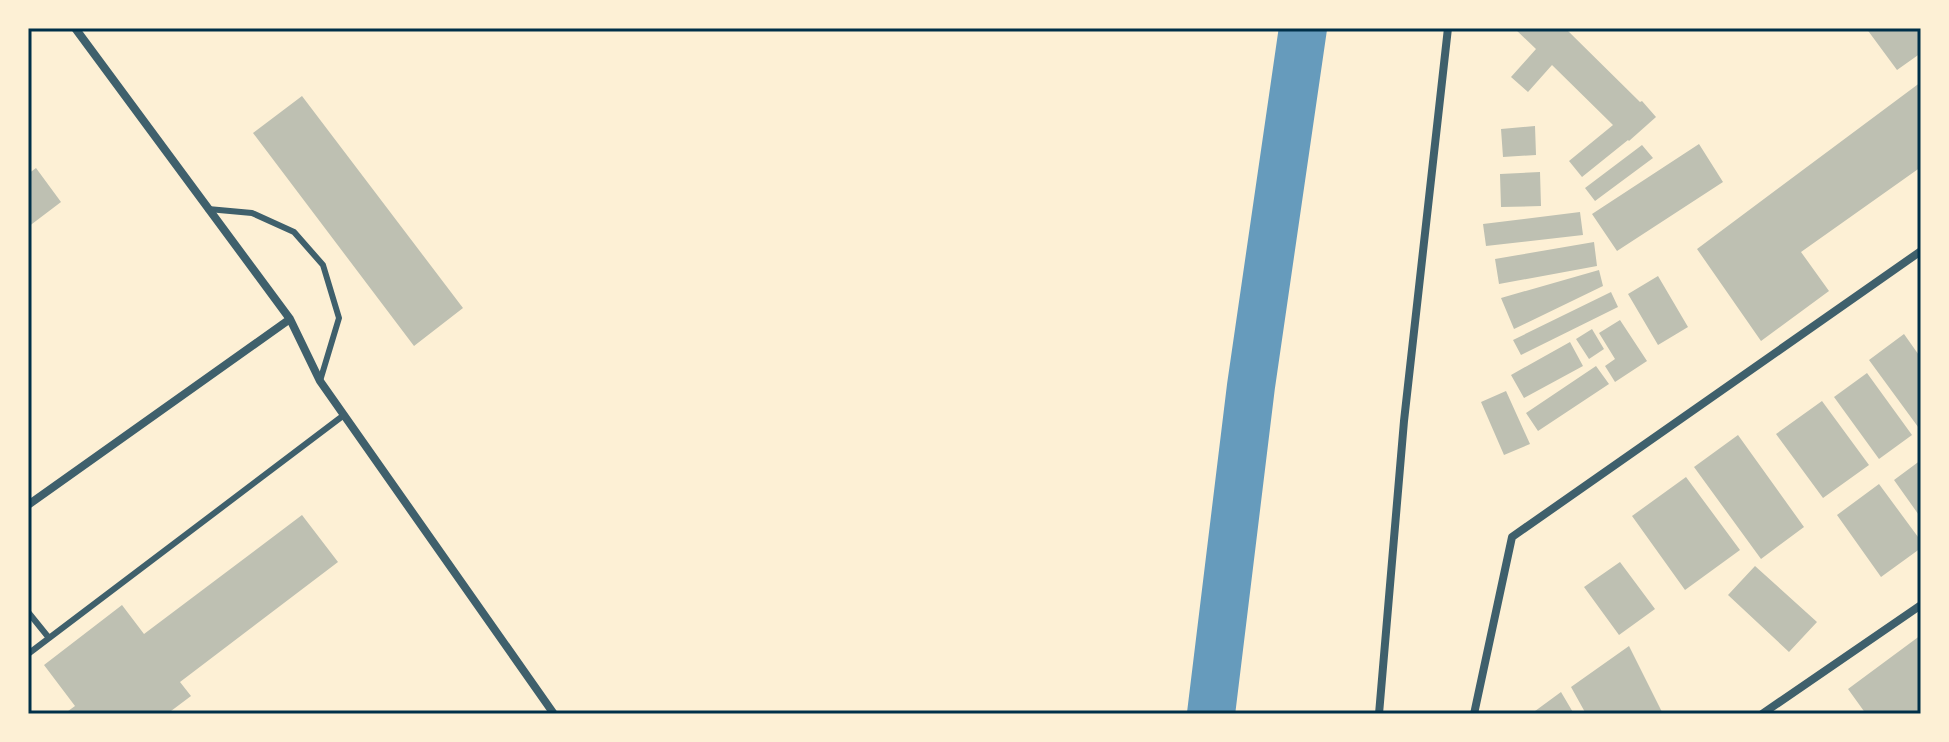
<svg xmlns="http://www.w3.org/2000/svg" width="1949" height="742" viewBox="0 0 1949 742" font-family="'Work Sans',sans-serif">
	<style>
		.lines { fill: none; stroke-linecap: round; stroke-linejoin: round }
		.canal { stroke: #669bbc; stroke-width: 48 }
		.building { fill: #bec0b2 }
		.service { stroke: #3f606c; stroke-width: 6 }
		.minor { stroke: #3f606c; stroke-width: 8 }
		.neatline { fill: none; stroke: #003049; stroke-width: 3 }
	</style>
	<rect width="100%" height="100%" fill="#fdf0d5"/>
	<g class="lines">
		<path class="canal" d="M 1211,714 L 1251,386 L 1303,28"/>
	</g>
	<path class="building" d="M 1514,28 L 1565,28 L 1640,102 L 1642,101 L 1656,117 L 1629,141 L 1628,140 L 1582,177 L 1569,161 L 1613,125 L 1552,65 L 1528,92 L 1511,77 L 1536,49 Z
		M 1866,28 L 1921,28 L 1921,53 L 1897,70 Z
		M 1921,82 L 1921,167 L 1801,252 L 1829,291 L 1761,341 L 1697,249 Z
		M 302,96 L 463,308 L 414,346 L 253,133 Z
		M 1535,126 L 1536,155 L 1503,157 L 1501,129 Z
		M 1699,144 L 1723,182 L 1617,251 L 1592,214 Z
		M 1642,145 L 1653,158 L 1595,201 L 1585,188 Z
		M 36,168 L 61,202 L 28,227 L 28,174 Z
		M 1540,172 L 1541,206 L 1501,207 L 1500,174 Z
		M 1580,212 L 1583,235 L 1486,246 L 1483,224 Z
		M 1594,242 L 1597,266 L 1499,284 L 1495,259 Z
		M 1599,270 L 1603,286 L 1514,329 L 1501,298 Z
		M 1658,276 L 1688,327 L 1658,345 L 1628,294 Z
		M 1611,292 L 1618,307 L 1521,355 L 1513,340 Z
		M 1620,320 L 1647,361 L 1615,382 L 1605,366 L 1615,359 L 1599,333 Z
		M 1592,329 L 1604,349 L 1589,359 L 1576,339 Z
		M 1904,334 L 1921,358 L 1921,431 L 1869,360 Z
		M 1570,342 L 1583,366 L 1524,398 L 1511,375 Z
		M 1596,366 L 1609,384 L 1538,431 L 1526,413 Z
		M 1867,373 L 1912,435 L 1879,459 L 1834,397 Z
		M 1506,391 L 1530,444 L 1504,455 L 1481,402 Z
		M 1822,401 L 1869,465 L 1823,498 L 1776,434 Z
		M 1738,435 L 1804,527 L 1761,559 L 1694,467 Z
		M 1921,460 L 1921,518 L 1894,480 Z
		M 1686,477 L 1740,550 L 1685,590 L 1632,516 Z
		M 1879,484 L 1921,541 L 1921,548 L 1881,577 L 1837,515 Z
		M 302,515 L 338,562 L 180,682 L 191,696 L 167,714 L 64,714 L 75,706 L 44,665 L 122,605 L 144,634 Z
		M 1620,562 L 1655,609 L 1619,635 L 1584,587 Z
		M 1755,566 L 1817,622 L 1789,652 L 1728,595 Z
		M 1921,635 L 1921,714 L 1866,714 L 1848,689 Z
		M 1629,646 L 1663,714 L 1586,714 L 1571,687 Z
		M 1561,692 L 1574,714 L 1531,714 Z"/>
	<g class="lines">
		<path class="service" d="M 208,209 L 252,213 L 294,232 L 323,265 L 339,318 L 320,381
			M 28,612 L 49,638
			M 28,654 L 344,415"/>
		<path class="minor" d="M 75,28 L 290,319 L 320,381 L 554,714
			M 28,505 L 290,319
			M 1379,714 L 1404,421 L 1448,28
			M 1474,714 L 1512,537 L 1921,251
			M 1762,714 L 1921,605"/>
	</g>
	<rect width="1949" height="742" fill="none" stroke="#fdf0d5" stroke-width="60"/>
	<rect x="30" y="30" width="1889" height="682" class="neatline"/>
</svg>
